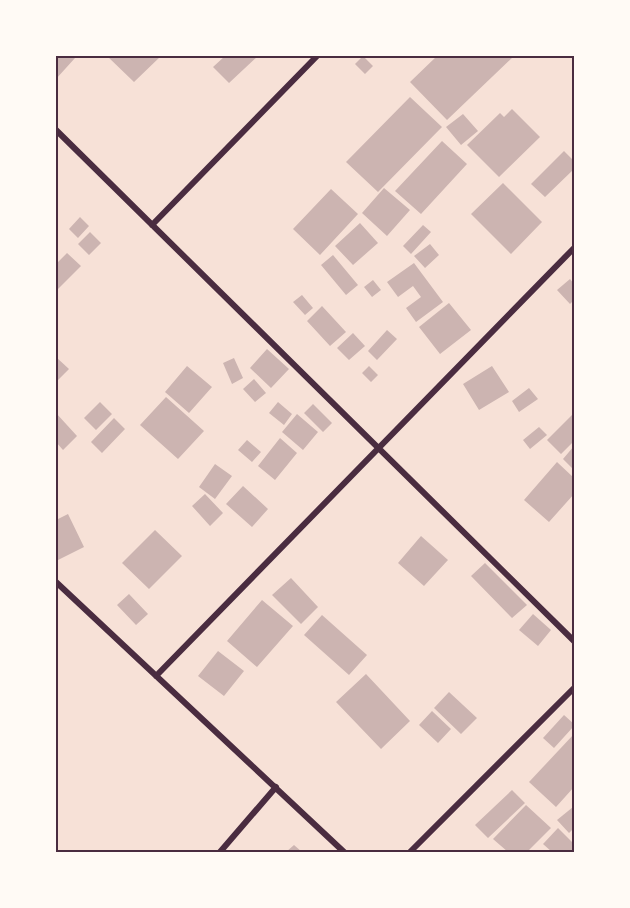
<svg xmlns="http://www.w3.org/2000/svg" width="630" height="908" viewBox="0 0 630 908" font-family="'IBM Plex Sans',sans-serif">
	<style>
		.building { fill: #ccb4b1 }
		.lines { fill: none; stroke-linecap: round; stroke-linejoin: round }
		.minor { stroke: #4a2c40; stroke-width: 6 }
		.neatline { fill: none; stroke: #4a2c40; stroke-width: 2 }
	</style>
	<rect width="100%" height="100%" fill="#f7e1d7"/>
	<path class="building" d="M 56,56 L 72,56 L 75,58 L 56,79 Z
		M 107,56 L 161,56 L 134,82 Z
		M 225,56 L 258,56 L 229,83 L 213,67 Z
		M 363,56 L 373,66 L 365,74 L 355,64 Z
		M 437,56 L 514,56 L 447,120 L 410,82 Z
		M 410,97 L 442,127 L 378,192 L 346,162 Z
		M 512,109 L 540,137 L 499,177 L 467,145 L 500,113 L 504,117 Z
		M 463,114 L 478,131 L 461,145 L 446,127 Z
		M 442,141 L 467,164 L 421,214 L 395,191 Z
		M 564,151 L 574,161 L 574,169 L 545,197 L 531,184 Z
		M 503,183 L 542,222 L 511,254 L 471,214 Z
		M 384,188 L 410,210 L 387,236 L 362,213 Z
		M 331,189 L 358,214 L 320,255 L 293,229 Z
		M 80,217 L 89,226 L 78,238 L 69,229 Z
		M 360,223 L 378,243 L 353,265 L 335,246 Z
		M 423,225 L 431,232 L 411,254 L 403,246 Z
		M 90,232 L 101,243 L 89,255 L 78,244 Z
		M 430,244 L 439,255 L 425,268 L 414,256 Z
		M 67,253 L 81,266 L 57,290 L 56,288 L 56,264 Z
		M 333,255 L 358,285 L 346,295 L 321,265 Z
		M 414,263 L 443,302 L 416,322 L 406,308 L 421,297 L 413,286 L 398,297 L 387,282 Z
		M 570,279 L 574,284 L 574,300 L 570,304 L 557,290 Z
		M 373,280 L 381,290 L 372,297 L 364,287 Z
		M 302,295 L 313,308 L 305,315 L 293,302 Z
		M 449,303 L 471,330 L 440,354 L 419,327 Z
		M 322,306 L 346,332 L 330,346 L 307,321 Z
		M 387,330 L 397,339 L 377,360 L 368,351 Z
		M 353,333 L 365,346 L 349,360 L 337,348 Z
		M 267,349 L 289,369 L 271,388 L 250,368 Z
		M 56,357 L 69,369 L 58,380 L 56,378 Z
		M 234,358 L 243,378 L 232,384 L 223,363 Z
		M 187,366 L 212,387 L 189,413 L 165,392 Z
		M 369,366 L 378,375 L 371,382 L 362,373 Z
		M 492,366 L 509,392 L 479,410 L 463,384 Z
		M 254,379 L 266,393 L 255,402 L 243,389 Z
		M 529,388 L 538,399 L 519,412 L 512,401 Z
		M 166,397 L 204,431 L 178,459 L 140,425 Z
		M 100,402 L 112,414 L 96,430 L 84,418 Z
		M 278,402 L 292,414 L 284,425 L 269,413 Z
		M 313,404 L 332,423 L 323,432 L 304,413 Z
		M 56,413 L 77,436 L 63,450 L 56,442 Z
		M 297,414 L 318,432 L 303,450 L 282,432 Z
		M 572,415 L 574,418 L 574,441 L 561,454 L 547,440 Z
		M 114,418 L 125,429 L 102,453 L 91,442 Z
		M 539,427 L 547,435 L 530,449 L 523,440 Z
		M 280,438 L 297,453 L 275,480 L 258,466 Z
		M 247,440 L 261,452 L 252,462 L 238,450 Z
		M 574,446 L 574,470 L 563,459 Z
		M 557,462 L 574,478 L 574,494 L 549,522 L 524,500 Z
		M 215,464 L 232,476 L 215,499 L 199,487 Z
		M 243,486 L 268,509 L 252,527 L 226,504 Z
		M 205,494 L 223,513 L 210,526 L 192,506 Z
		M 68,514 L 84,547 L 58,560 L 56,555 L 56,520 Z
		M 155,530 L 182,556 L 149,589 L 122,563 Z
		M 421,536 L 448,560 L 424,586 L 398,563 Z
		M 485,563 L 527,605 L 512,618 L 471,576 Z
		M 291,578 L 318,607 L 301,624 L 272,595 Z
		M 129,594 L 148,614 L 136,625 L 117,605 Z
		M 262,600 L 293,626 L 257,667 L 227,641 Z
		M 533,614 L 551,630 L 538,646 L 519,630 Z
		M 322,615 L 367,655 L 349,675 L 304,635 Z
		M 218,651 L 244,671 L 224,696 L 198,676 Z
		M 366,674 L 410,721 L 381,749 L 336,702 Z
		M 449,692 L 477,718 L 461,734 L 434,708 Z
		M 432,711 L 451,729 L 438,743 L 419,725 Z
		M 564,715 L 574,724 L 574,726 L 554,748 L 543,738 Z
		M 574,734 L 574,787 L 556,807 L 529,782 Z
		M 512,790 L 525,803 L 488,838 L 475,825 Z
		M 526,805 L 551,828 L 527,852 L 508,852 L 493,839 Z
		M 573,807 L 574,809 L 574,828 L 569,833 L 557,820 Z
		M 558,828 L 574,844 L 574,852 L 552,852 L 543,844 Z
		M 294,845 L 302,852 L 286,852 Z"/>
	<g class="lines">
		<path class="minor" d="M 56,130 L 574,641
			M 152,225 L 317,56
			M 56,582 L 344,852
			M 156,676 L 574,248
			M 220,852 L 276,787
			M 410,852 L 574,688"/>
	</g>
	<rect width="630" height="908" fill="none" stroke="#fffaf5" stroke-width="114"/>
	<rect x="57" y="57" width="516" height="794" class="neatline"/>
</svg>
